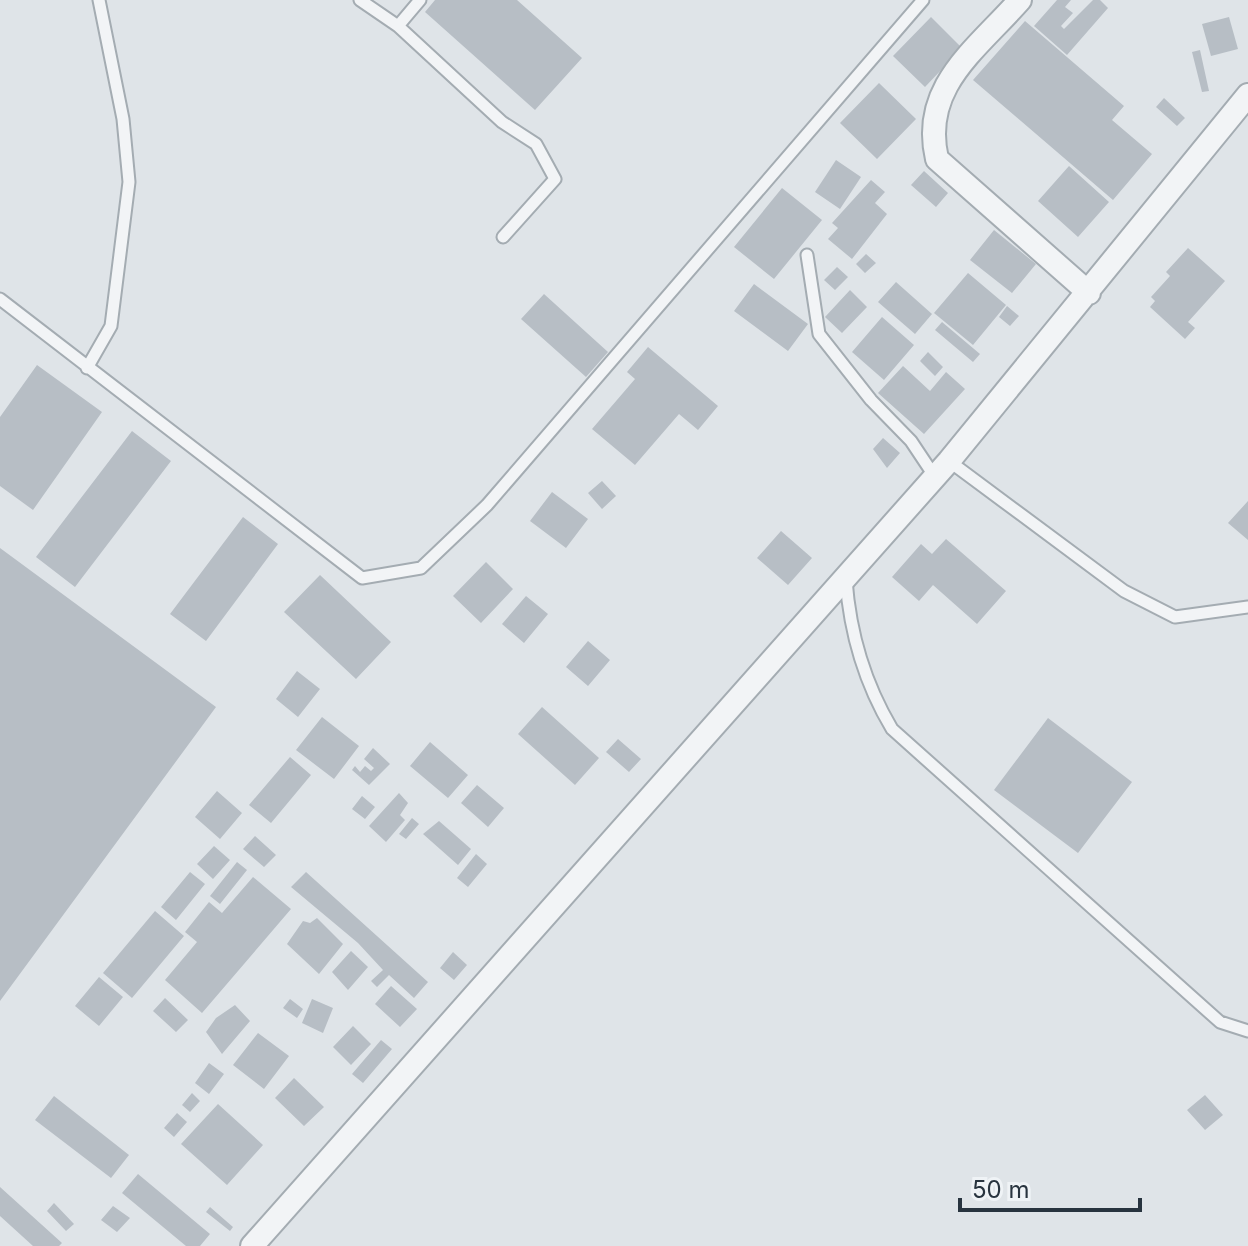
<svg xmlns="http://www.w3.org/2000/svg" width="1248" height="1246" viewBox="0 0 1248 1246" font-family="Inter,sans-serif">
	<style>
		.building { fill: #b7bec5 }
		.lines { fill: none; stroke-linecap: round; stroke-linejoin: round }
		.service-casing { stroke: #a4acb2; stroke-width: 15 }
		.minor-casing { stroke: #a4acb2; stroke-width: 26 }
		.service { stroke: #f2f4f6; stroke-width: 11 }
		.minor { stroke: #f2f4f6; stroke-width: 22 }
	</style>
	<rect width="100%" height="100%" fill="#dfe4e8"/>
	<path class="building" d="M 435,0 L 517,0 L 582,58 L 535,110 L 425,12 Z
		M 1057,0 L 1071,0 L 1065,7 L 1073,13 L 1061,26 L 1064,29 L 1093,0 L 1100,0 L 1108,8 L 1067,55 L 1034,26 Z
		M 931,17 L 962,48 L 925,87 L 893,56 Z
		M 1229,17 L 1238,49 L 1211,56 L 1202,24 Z
		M 1025,21 L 1124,106 L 1112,120 L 1152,154 L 1113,200 L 973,80 Z
		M 1200,50 L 1209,91 L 1202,92 L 1192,52 Z
		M 879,83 L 916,119 L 877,159 L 840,123 Z
		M 1164,98 L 1185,118 L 1177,126 L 1156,107 Z
		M 836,160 L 861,177 L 840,209 L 815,192 Z
		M 1069,166 L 1109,202 L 1078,237 L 1038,201 Z
		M 924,171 L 948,193 L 936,207 L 911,185 Z
		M 871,180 L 885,192 L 875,203 L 887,214 L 852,259 L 828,239 L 838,228 L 832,223 Z
		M 782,188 L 822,220 L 774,279 L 734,247 Z
		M 994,230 L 1036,264 L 1012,293 L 970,260 Z
		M 1188,248 L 1225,281 L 1188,322 L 1195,328 L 1185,339 L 1150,307 L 1155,301 L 1151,297 L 1170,276 L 1166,272 Z
		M 866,254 L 876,263 L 865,273 L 856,264 Z
		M 837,267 L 848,277 L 835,290 L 824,280 Z
		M 968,273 L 1006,305 L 973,345 L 934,313 Z
		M 896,282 L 932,314 L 915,334 L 878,302 Z
		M 754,284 L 808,324 L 788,351 L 734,311 Z
		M 850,290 L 867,307 L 842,333 L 825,317 Z
		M 544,294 L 608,352 L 586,377 L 521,319 Z
		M 1007,306 L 1019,316 L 1010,326 L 999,317 Z
		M 882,317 L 914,345 L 884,380 L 852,352 Z
		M 942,322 L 980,354 L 973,362 L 935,330 Z
		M 648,347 L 718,406 L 698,430 L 679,414 L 635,465 L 592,429 L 635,379 L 627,372 Z
		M 928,352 L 943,367 L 935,376 L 920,361 Z
		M 37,365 L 102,412 L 33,510 L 0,486 L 0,417 Z
		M 903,366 L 930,391 L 946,372 L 965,389 L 924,434 L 878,393 Z
		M 132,431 L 171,461 L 75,587 L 36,557 Z
		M 883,438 L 900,453 L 887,468 L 873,449 Z
		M 602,481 L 616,496 L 602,509 L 588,493 Z
		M 552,492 L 588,519 L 566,548 L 530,521 Z
		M 1248,501 L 1248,540 L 1228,523 Z
		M 243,517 L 278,544 L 206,641 L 170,614 Z
		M 781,531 L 812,558 L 788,585 L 757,558 Z
		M 946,539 L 1006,591 L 977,624 L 933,585 L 919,601 L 892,577 L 921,544 L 932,554 Z
		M 0,548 L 216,707 L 0,1001 Z
		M 486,562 L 513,589 L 481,623 L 453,596 Z
		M 320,575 L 391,642 L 356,679 L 284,612 Z
		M 526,596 L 548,614 L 524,643 L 502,624 Z
		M 588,641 L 610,660 L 588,686 L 566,667 Z
		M 297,671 L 320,689 L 298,717 L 276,699 Z
		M 542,707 L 599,758 L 575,785 L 518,734 Z
		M 322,717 L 359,746 L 334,779 L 296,750 Z
		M 1048,718 L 1132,782 L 1078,853 L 994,790 Z
		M 618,739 L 641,759 L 629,772 L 606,752 Z
		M 430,742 L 468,775 L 448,798 L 410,766 Z
		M 373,748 L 390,764 L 369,785 L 352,770 L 355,766 L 360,772 L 365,766 L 371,771 L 374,768 L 364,759 Z
		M 290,757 L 311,775 L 271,823 L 249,805 Z
		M 477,785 L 504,808 L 488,827 L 461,803 Z
		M 217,791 L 242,813 L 220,839 L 195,817 Z
		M 399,793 L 408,803 L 400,815 L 405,820 L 386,842 L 369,826 Z
		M 362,796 L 375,807 L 365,819 L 352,809 Z
		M 412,818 L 419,824 L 406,839 L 399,834 Z
		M 439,821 L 471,849 L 458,865 L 423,834 Z
		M 255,836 L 276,855 L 264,867 L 243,849 Z
		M 214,846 L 230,860 L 213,879 L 197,864 Z
		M 476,854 L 487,864 L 468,887 L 457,878 Z
		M 237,862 L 247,870 L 220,904 L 210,896 Z
		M 190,872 L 205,884 L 176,920 L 161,907 Z
		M 306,872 L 428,982 L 414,998 L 389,975 L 377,987 L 371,981 L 383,970 L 358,943 L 291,887 Z
		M 253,877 L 291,909 L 202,1013 L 165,980 L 197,942 L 185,932 L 209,902 L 222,913 Z
		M 155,911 L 184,936 L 132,998 L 103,973 Z
		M 317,918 L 343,944 L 319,974 L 287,944 L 303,921 L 310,923 Z
		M 351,951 L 368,967 L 348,990 L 332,972 Z
		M 453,952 L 467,965 L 454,980 L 440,968 Z
		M 99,977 L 123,997 L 99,1026 L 75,1006 Z
		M 391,986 L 417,1009 L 400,1027 L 375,1004 Z
		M 165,998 L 188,1020 L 176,1032 L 153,1011 Z
		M 290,999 L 303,1009 L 297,1018 L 283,1008 Z
		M 312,999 L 333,1008 L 323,1033 L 302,1023 Z
		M 235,1005 L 250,1021 L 222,1054 L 206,1032 L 216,1018 Z
		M 353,1026 L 371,1044 L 351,1065 L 333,1047 Z
		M 258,1033 L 289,1056 L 264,1089 L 233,1065 Z
		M 381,1040 L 392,1049 L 363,1083 L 352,1074 Z
		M 209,1063 L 224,1074 L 209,1094 L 195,1083 Z
		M 294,1078 L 324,1107 L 304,1126 L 275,1098 Z
		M 192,1093 L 200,1101 L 190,1112 L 182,1105 Z
		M 1205,1095 L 1223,1115 L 1205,1130 L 1187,1110 Z
		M 54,1096 L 129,1155 L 111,1178 L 35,1120 Z
		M 218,1104 L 263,1145 L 227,1185 L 181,1144 Z
		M 177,1113 L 187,1122 L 174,1137 L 164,1128 Z
		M 138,1174 L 210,1234 L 200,1246 L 186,1246 L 122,1193 Z
		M 0,1187 L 62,1243 L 59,1246 L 33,1246 L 0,1216 Z
		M 54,1203 L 74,1224 L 66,1231 L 47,1211 Z
		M 113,1206 L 130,1218 L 117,1232 L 101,1220 Z
		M 210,1207 L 233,1227 L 230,1231 L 206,1212 Z"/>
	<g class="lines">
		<defs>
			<path id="service" d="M 360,0 L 398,26 L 502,122 L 536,144 L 555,179 L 503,237
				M 398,26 L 420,0
				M 807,255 L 819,334 L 871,400 L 911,441 L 935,477
				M 0,299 L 362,578 L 421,568 L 487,505 L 923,0
				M 87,368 L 111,326 L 129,182 L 123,119 L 99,0
				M 949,461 L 1124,591 L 1175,617 L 1248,607
				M 846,580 C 850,634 864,682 892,729 L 1220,1022 L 1248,1031"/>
			<path id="minor" d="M 1020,0 C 976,50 920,87 937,159 L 1089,293
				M 252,1246 L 949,461 L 1248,95"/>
		</defs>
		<use href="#service" class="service-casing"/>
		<use href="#minor" class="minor-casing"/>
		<use href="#service" class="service"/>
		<use href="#minor" class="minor"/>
	</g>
	<path d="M960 1198v12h180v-12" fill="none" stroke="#28343f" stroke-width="4"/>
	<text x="972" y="1198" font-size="24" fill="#28343f" stroke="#eff3f6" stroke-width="6" paint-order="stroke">50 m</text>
</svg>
